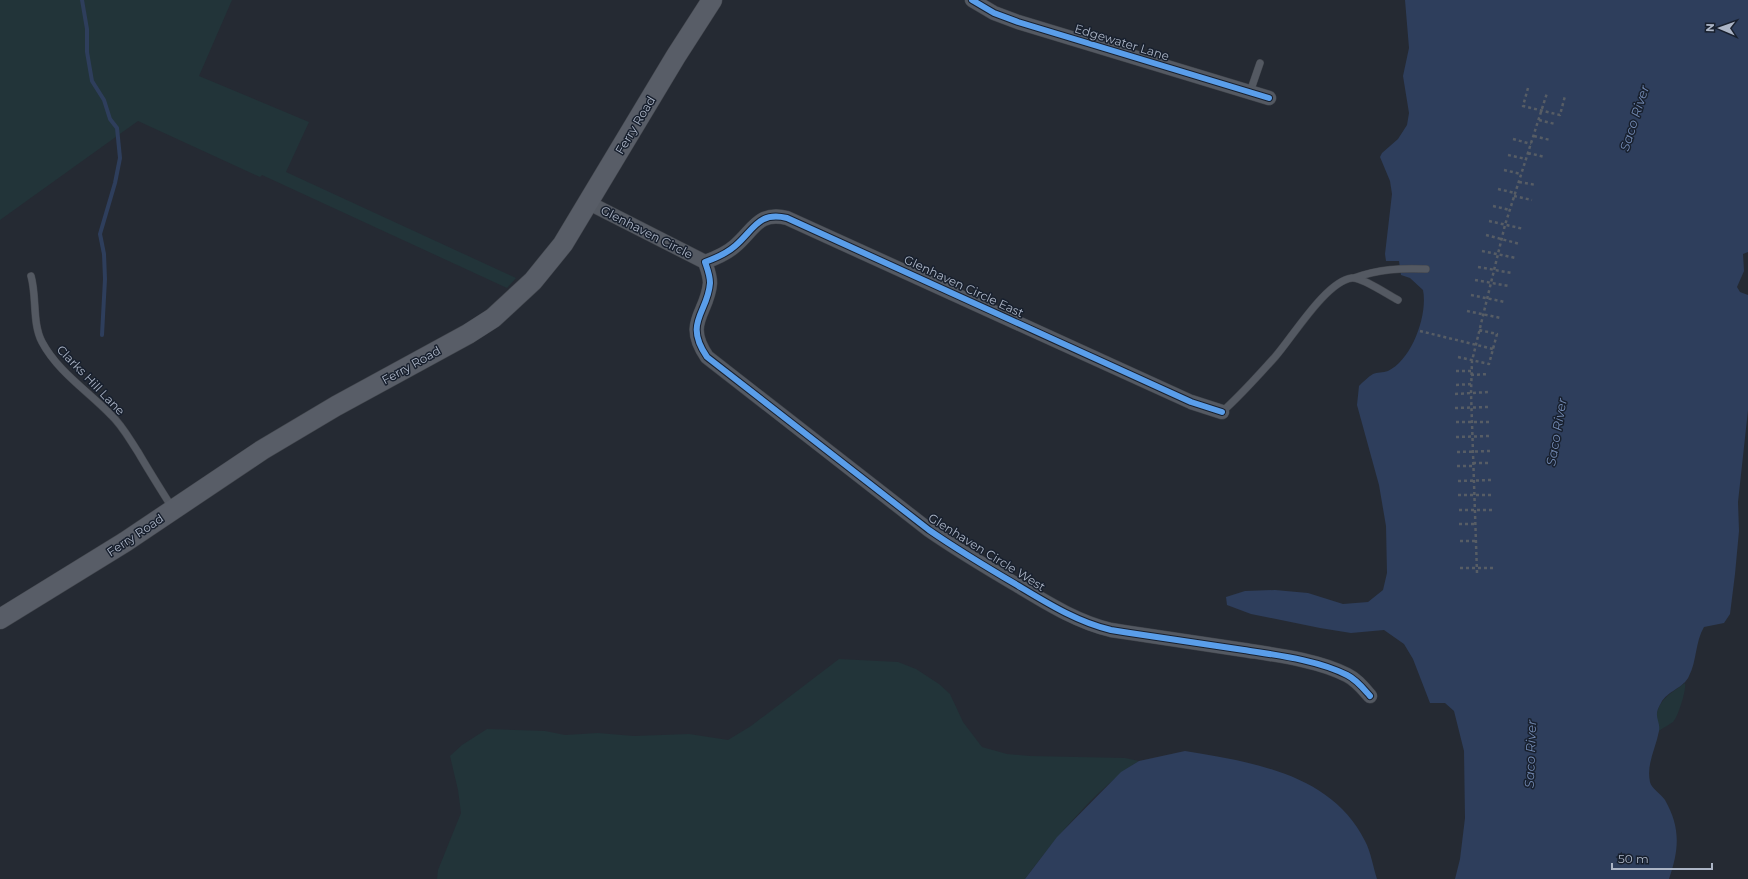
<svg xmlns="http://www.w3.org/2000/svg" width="1748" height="879" viewBox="0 0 1748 879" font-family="Montserrat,sans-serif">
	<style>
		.green { fill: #223439 }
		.water { fill: #2e3e5c }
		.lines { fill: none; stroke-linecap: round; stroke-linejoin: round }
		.stream { stroke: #2e3e5c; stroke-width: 4 }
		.lane-casing { stroke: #41454c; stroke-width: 8 }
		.street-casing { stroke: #41454c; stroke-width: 15 }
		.secondary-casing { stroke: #41454c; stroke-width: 21 }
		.path { stroke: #575d65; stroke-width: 2.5; stroke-dasharray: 3 3; stroke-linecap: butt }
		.lane { stroke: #545962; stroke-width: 7 }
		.street { stroke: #545962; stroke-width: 14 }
		.secondary { stroke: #585d67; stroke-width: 20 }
		.cycleway-casing { stroke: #18202e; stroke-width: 8 }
		.cycleway { stroke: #5a9eea; stroke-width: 6 }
		.labels { text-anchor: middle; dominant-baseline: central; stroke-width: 3; stroke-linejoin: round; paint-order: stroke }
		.street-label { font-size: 12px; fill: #acb5c6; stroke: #18202e }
		.water-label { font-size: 13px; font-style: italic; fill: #7289b2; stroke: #18202e }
	</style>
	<rect width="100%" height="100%" fill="#252a33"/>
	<path class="green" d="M 0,0 L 232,0 L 199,76 L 309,122 L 286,172 L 516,278 L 507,288 L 262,175 L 260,177 L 138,121 L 0,220 Z
		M 839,659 L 898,662 L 916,669 L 939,684 L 950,694 L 963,722 L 982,747 L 1007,754 L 1030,756 L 1125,758 L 1139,761 C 1096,788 1055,839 1025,879 L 437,879 L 438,870 L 461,813 L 458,790 L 450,756 L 462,745 L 487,729 L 545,731 L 565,735 L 598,733 L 634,736 L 689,734 L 728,740 L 751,726 Z
		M 1685,683 C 1687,688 1678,718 1673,722 C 1669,725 1664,727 1659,731 L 1659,725 L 1656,718 C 1658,700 1671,693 1685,683 Z"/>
	<path class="water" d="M 1405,0 L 1748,0 L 1748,252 L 1743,254 L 1744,271 L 1737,287 L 1740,292 L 1748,295 L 1748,410 L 1738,502 L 1739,531 L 1735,574 L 1730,614 L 1724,623 L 1704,627 C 1695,642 1697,661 1689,676 C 1684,688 1667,691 1661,703 C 1652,717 1661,720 1659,731 C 1656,748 1646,764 1650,782 C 1651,788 1661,794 1665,800 C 1681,828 1679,850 1669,879 L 1455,879 L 1460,859 L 1465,818 L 1464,751 L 1454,711 L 1445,703 L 1430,703 L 1413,659 L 1404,644 L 1384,630 L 1351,633 L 1320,628 L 1251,614 L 1227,605 L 1226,597 L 1245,591 L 1275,590 L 1308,593 L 1343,604 L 1368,602 L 1383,590 L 1387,573 L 1386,526 L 1379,485 L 1357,405 L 1359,386 C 1363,382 1368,377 1373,374 C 1377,372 1383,373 1388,371 C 1412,360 1428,315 1423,290 L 1410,278 L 1401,275 L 1399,261 L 1386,261 L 1385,254 L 1392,194 L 1390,181 L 1380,157 L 1382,153 L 1398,139 L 1407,125 L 1409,113 L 1403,76 L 1409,48 Z
		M 1185,751 C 1252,762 1332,774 1365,841 C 1371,852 1373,867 1377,879 L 1025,879 L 1057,837 L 1121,772 L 1139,761 Z"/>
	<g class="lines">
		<path class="stream" d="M 82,0 L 87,29 L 87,52 L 92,81 L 104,100 L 110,119 L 117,128 L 120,158 L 115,183 L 100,234 L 104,254 L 105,279 L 102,335"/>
		<defs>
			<path id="lane" d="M 1250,92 L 1260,63
				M 31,276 C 37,297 32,323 42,342 C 58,372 88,391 111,415 C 122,425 130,440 138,452 C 149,471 161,490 173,509
				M 1354,278 C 1379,269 1401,268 1426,269
				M 1222,412 C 1241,395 1258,376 1275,357 C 1292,338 1326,281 1352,278 C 1362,277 1388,295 1398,300"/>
			<path id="street" d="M 972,0 L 994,13 L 1018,22 L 1269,98
				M 589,203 L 705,262
				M 705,262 C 707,268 710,275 710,283 C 708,313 683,322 707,357 L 929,530 C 958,550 988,568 1017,585 C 1047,603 1077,622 1111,630 C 1155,637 1199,643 1244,650 C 1276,655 1318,660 1347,675 C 1357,680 1363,688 1370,696
				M 705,262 C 716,258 726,254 735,246 C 754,230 758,211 787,218 L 1191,402 L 1222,412"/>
			<path id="secondary" d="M 0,619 L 125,542 L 262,450 L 336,406 L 468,334 L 493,318 L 533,281 L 563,244 L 676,56 L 712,0"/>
		</defs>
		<use href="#lane" class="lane-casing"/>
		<use href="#street" class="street-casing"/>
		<use href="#secondary" class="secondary-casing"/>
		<path class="path" d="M 1528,88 L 1523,106 L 1560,115 L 1565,96
			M 1539,120 L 1555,124
			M 1534,136 L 1550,140
			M 1513,139 L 1531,144
			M 1528,153 L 1545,157
			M 1508,155 L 1526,159
			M 1504,170 L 1521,174
			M 1519,182 L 1536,185
			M 1498,189 L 1515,193
			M 1514,196 L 1532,200
			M 1493,206 L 1510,210
			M 1489,221 L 1524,229
			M 1486,235 L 1520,244
			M 1482,251 L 1516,258
			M 1478,267 L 1512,273
			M 1475,280 L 1509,286
			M 1471,295 L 1505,302
			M 1467,311 L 1501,318
			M 1420,331 L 1493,349
			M 1458,357 L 1489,364 L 1497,334 L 1479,330
			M 1456,371 L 1472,371
			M 1471,375 L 1489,374
			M 1456,385 L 1471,384
			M 1455,394 L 1489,392
			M 1455,408 L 1489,407
			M 1456,422 L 1490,422
			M 1456,437 L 1490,436
			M 1457,452 L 1491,451
			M 1473,463 L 1491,463
			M 1457,466 L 1473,466
			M 1458,481 L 1492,480
			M 1458,495 L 1492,495
			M 1459,510 L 1493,510
			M 1459,524 L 1475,524
			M 1460,541 L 1476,541
			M 1460,568 L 1493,568
			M 1477,573 L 1471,393 L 1472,361 L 1505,225 L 1547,93"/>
		<use href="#lane" class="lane"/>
		<use href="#street" class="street"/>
		<use href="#secondary" class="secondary"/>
		<defs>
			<path id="cycleway" d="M 972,0 L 994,13 L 1018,22 L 1269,98
				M 1222,412 L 1191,402 L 787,218 C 758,211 754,230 735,246 C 726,254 716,258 705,262 C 707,268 710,275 710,283 C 708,313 683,322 707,357 L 929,530 C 958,550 988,568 1017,585 C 1047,603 1077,622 1111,630 C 1155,637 1199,643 1244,650 C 1276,655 1318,660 1347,675 C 1357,680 1363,688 1370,696"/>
		</defs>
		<use href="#cycleway" class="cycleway-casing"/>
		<use href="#cycleway" class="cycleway"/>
	</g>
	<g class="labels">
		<g class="street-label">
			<text transform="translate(1122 42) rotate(17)">Edgewater Lane</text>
			<text transform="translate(635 125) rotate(-59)">Ferry Road</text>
			<text transform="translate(647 232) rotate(27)">Glenhaven Circle</text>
			<text transform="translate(964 286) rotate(25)">Glenhaven Circle East</text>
			<text transform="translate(411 365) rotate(-29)">Ferry Road</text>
			<text transform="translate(91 380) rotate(46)">Clarks Hill Lane</text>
			<text transform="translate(135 535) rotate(-34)">Ferry Road</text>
			<text transform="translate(987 552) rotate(32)">Glenhaven Circle West</text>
		</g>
		<g class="water-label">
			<text transform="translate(1634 118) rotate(-72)">Saco River</text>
			<text transform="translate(1556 432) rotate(-80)">Saco River</text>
			<text transform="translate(1530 754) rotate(-88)">Saco River</text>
		</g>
	</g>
	<g transform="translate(1720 28) rotate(272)" stroke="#18202e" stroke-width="3" paint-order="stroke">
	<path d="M0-3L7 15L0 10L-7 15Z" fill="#acb5c6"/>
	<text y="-6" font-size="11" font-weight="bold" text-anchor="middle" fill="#acb5c6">N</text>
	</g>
	<path d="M1612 863v6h100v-6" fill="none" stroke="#acb5c6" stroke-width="2"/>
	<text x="1618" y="863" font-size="12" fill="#acb5c6" stroke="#18202e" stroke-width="3" paint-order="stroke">50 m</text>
</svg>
